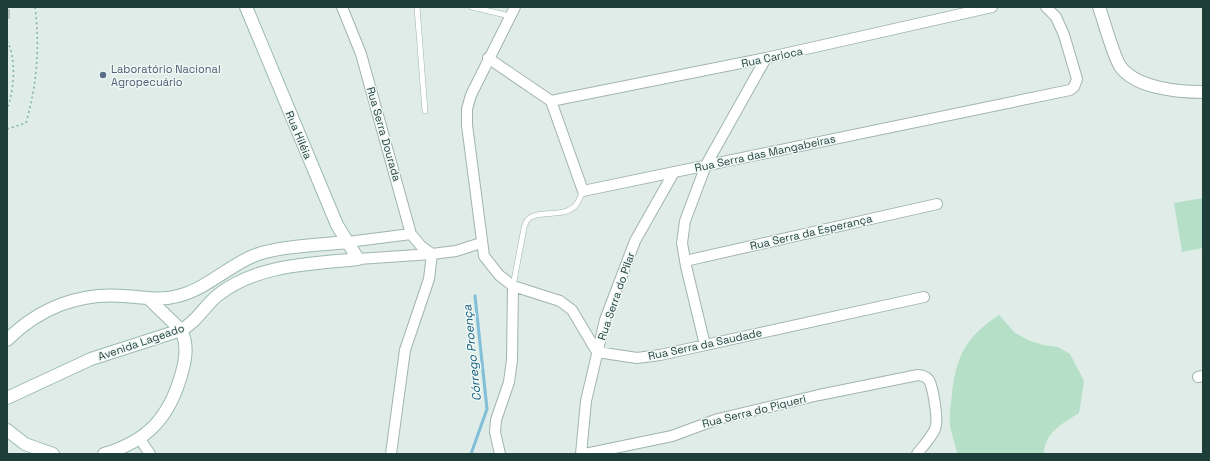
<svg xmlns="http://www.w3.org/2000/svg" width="1210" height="461" viewBox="0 0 1210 461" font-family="'Space Grotesk',sans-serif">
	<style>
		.green { fill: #b5e0c7 }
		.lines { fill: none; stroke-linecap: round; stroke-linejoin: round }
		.stream { stroke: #81bed7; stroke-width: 3 }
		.building { fill: #b4c7c2 }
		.service-casing { stroke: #a1b4b0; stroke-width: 6 }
		.minor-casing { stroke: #a1b4b0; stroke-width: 12 }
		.tertiary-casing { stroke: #a1b4b0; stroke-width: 14 }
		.secondary-casing { stroke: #9cb9b3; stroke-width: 14 }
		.path { stroke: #7cb3a9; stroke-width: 1.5; stroke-dasharray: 2 3; stroke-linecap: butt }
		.service { stroke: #fff; stroke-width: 5 }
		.minor { stroke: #fff; stroke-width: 10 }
		.tertiary { stroke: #fff; stroke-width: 12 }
		.secondary { stroke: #fff; stroke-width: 12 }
		.service-dot { fill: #5c6f8a; stroke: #f0f8f5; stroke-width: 1.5 }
		.labels { text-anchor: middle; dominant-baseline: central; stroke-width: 3; stroke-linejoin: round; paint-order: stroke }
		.street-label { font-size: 11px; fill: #1e3e3a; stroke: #f0f8f5 }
		.service-label { font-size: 11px; fill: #4e5e75; stroke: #f0f8f5; text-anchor: start }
		.water-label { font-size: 12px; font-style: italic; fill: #135e80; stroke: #f0f8f5 }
	</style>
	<rect width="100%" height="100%" fill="#dfece8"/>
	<path class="green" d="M 1203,198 L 1203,248 L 1182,252 L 1174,203 Z
		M 999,315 L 1015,333 L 1028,340 L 1043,345 L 1058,347 L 1070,354 L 1084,381 L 1079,413 C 1063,423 1044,433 1044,454 L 957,453 C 955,444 952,435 950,426 C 949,415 951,404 952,393 C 957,354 966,337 999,315 Z"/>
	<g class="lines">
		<path class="stream" d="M 471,454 L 487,409 L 475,296"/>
	</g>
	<path class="building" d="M 7,9 L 10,9 L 10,19 L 7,19 Z"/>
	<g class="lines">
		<defs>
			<path id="service" d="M 417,7 L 425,111
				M 472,7 L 510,16
				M 513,286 L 524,228 C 525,224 527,219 531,217 C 544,210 564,218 576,205 C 579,201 581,195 583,191"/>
			<path id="minor" d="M 342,7 L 361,54 L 411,234 L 421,246 L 432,254
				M 515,7 L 471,95 L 467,109 L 467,125 L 484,256 L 499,275 L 513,286 L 560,301 L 572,310 L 597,352 L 637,358 L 660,355 L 924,297
				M 488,58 L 551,101 L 583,191 L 1070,90 L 1074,87 L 1077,79 L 1064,35 L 1056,17 L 1046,7
				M 551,101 L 766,58 L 992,7
				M 348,242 L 411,234
				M 358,259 L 432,254 L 456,251 L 481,243
				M 685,261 L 937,204
				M 705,345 L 686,266 L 682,243 L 685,221 L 706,165 L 766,58
				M 1198,377 L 1203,376
				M 140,439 L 150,454
				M 391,454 L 405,350 L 429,279 L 432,254
				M 500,454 L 495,432 L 496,420 L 509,382 L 512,360 L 513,286
				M 581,454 L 586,401 L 605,320 L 635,241 L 674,172
				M 585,454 L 672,436 L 718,419 L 819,395 L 918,375 C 922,375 926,377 929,380 C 933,388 939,421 935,429 C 931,438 923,446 917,454"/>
			<path id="tertiary" d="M 1099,7 C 1104,21 1113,55 1120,66 C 1135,88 1178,92 1203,92"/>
			<path id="secondary" d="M 7,340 C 39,308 80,292 124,296 C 143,297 160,301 178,296 C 206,289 227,267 253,256 C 277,246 321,245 348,242
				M 7,398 L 91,359 L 181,330 C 197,322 205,305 218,295 C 257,264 312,264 358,259 L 337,225 L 246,7
				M 7,430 L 25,444 L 53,454
				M 104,454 C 148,441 170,417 182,372 C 186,358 188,344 181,330 L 149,299"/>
		</defs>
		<use href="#service" class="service-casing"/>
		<use href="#minor" class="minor-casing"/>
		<use href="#tertiary" class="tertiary-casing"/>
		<use href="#secondary" class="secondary-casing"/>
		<path class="path" d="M 7,41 C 17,58 14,92 7,109
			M 7,129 L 26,123 C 37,83 40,49 35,7"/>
		<use href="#service" class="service"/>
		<use href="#minor" class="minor"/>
		<use href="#tertiary" class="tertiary"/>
		<use href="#secondary" class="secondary"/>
	</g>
	<circle class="service-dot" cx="103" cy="75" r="4"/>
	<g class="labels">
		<g class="street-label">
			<text transform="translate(772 57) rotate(-12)">Rua Carioca</text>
			<text transform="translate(384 134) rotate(74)">Rua Serra Dourada</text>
			<text transform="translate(299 135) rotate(67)">Rua Hiléia</text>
			<text transform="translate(765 153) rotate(-12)">Rua Serra das Mangabeiras</text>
			<text transform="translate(811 232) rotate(-13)">Rua Serra da Esperança</text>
			<text transform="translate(616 296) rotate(-71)">Rua Serra do Pilar</text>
			<text transform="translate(141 342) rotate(-19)">Avenida Lageado</text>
			<text transform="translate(705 344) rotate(-12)">Rua Serra da Saudade</text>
			<text transform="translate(754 411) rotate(-14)">Rua Serra do Piqueri</text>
		</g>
		<g class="service-label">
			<text x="111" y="69">Laboratório Nacional<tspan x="111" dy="13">Agropecuário</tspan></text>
		</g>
		<g class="water-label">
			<text transform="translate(472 353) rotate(-96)">Córrego Proença</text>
		</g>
	</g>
	<rect width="1210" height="461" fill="none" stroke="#1e3e3a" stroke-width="16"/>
</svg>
